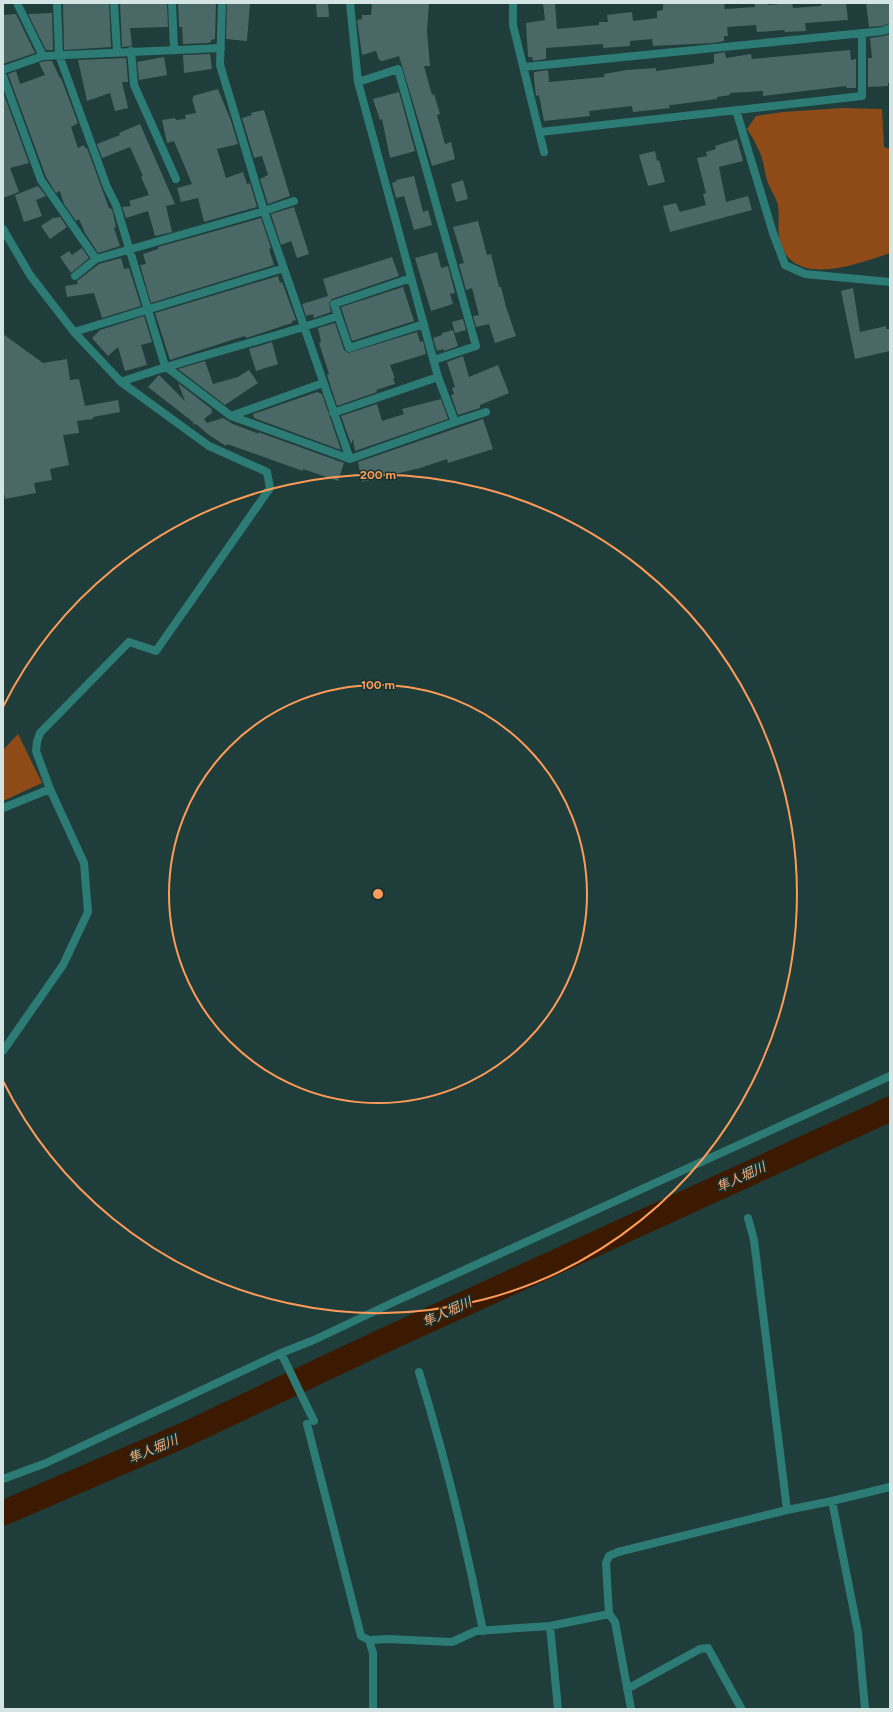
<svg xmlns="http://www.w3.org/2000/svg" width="893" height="1712" viewBox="0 0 893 1712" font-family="Figtree,'Noto Sans JP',sans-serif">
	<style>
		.forest { fill: #8e4b18 }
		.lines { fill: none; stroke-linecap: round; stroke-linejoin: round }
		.river { stroke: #3c1a01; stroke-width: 25 }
		.building { fill: #4a6966 }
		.street { stroke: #2d7b75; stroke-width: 8 }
		.ring { fill: none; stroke: #fe9b58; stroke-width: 2 }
		.labels { text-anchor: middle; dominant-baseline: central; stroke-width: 3; stroke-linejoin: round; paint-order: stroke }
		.water-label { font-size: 13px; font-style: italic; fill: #f8ab7a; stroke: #153330 }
		.centre { fill: #fe9b58; stroke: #153330; stroke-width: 2 }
		.ring-label { font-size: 12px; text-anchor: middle; font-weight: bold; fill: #fe9b58; stroke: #153330; stroke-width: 3; stroke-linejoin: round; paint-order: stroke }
	</style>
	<rect width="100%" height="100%" fill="#1f3d3a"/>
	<path class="forest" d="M 842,108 L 882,109 L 884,147 L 890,149 L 890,253 C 860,263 800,287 782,248 C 776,235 780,219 778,205 C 776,198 771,190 768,183 C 765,176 765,169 763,162 C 760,150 754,140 747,129 L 756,116 L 783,112 Z
		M 18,734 L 42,783 L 3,801 L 3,750 Z"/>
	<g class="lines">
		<path class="river" d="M 3,1513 L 184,1435 L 383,1341 L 890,1109"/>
	</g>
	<path class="building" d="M 63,3 L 109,3 L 111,47 L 64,50 Z
		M 120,3 L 167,3 L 168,27 L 130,28 L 132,46 L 122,47 Z
		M 178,3 L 216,3 L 215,39 L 211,40 L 211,42 L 208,43 L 183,44 L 182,27 L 179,27 Z
		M 227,3 L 250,3 L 247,41 L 226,39 Z
		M 316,3 L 328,3 L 329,17 L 317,17 Z
		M 372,3 L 429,3 L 427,31 L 430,66 L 424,66 L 432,95 L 434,94 L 440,114 L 437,115 L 445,144 L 451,142 L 455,159 L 432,166 L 399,56 L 383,61 L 379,60 L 376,51 L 362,55 L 357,20 L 362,19 L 362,15 L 371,15 Z
		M 543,3 L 555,3 L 557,29 L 599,25 L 599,22 L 608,22 L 607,15 L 632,12 L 633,21 L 657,18 L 657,11 L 663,10 L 663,4 L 674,3 L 724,3 L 725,9 L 755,7 L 754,3 L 768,3 L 768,5 L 792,3 L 793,8 L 821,6 L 822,3 L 846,3 L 848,20 L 805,23 L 806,31 L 785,32 L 784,30 L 757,32 L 756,25 L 727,27 L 728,36 L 724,36 L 724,41 L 713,43 L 653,46 L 652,39 L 630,41 L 630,46 L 603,48 L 603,44 L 546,48 L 546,59 L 533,61 L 532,57 L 528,57 L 526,23 L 545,20 Z
		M 866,3 L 890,3 L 890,23 L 882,26 L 869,27 Z
		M 52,13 L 53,50 L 46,50 L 28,14 Z
		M 16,14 L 35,53 L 3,64 L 3,15 Z
		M 890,34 L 890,83 L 888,83 L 888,86 L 868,87 L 868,58 L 872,58 L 870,38 L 884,36 Z
		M 850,50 L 851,60 L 856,59 L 856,88 L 847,88 L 846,86 L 763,96 L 763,91 L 730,93 L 730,95 L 717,97 L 717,99 L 672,105 L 669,105 L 670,108 L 633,112 L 632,106 L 589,111 L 590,116 L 544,121 L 539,95 L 536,96 L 534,79 L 534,72 L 548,70 L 549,82 L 604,77 L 604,74 L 627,70 L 656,68 L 656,71 L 711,64 L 714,63 L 714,54 L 725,52 L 726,58 L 751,54 L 752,59 Z
		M 210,54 L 212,69 L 184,73 L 183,55 Z
		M 164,57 L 167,75 L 139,80 L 137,62 Z
		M 126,58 L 128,82 L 122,82 L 128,108 L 115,111 L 110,93 L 87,101 L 78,60 Z
		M 44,61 L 52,61 L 60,78 L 61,78 L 78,123 L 71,127 L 78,148 L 84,145 L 85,148 L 87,148 L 109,208 L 112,209 L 115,222 L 116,227 L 114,228 L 120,246 L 98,253 L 85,233 L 79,219 L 76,221 L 64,204 L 60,191 L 56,193 L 46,177 L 8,74 L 16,71 L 20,84 L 45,75 L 39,63 Z
		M 218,89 L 231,121 L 238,144 L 217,149 L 226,178 L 243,172 L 247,184 L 250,183 L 257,207 L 204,222 L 198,198 L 181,202 L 177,188 L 192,184 L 174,141 L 167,143 L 162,120 L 175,118 L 176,120 L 186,119 L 185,115 L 196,113 L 192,98 L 194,98 L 193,96 Z
		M 3,92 L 29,163 L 10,168 L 19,192 L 3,198 Z
		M 399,92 L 415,151 L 390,158 L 382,119 L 380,120 L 373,99 Z
		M 264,110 L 290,196 L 268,204 L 260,179 L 268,175 L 262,156 L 254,158 L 242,118 L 252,115 L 251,113 Z
		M 140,124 L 175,204 L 166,206 L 172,232 L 155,236 L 148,211 L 126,218 L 122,207 L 131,206 L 129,201 L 149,195 L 141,177 L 143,176 L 130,147 L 102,158 L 97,144 L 120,135 L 119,133 Z
		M 737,139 L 743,161 L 719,167 L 726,202 L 748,196 L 752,210 L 670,232 L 663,206 L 676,203 L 680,212 L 706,205 L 703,194 L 706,193 L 697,158 L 707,156 L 706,152 L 716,149 L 715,146 Z
		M 655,151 L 657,161 L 659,160 L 665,182 L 648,186 L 639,155 Z
		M 414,176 L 423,212 L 428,210 L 432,225 L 414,230 L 404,196 L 396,198 L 392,183 L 397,181 L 396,180 Z
		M 463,180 L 468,199 L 456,202 L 451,184 Z
		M 38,186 L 46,196 L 36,200 L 42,216 L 24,222 L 15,195 Z
		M 294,207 L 309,254 L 297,258 L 291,241 L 281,245 L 271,214 Z
		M 60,217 L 67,227 L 50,239 L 41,226 L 53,218 Z
		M 261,218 L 271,248 L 269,249 L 274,265 L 151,303 L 140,265 L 146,264 L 143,254 L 158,249 L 158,247 Z
		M 478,221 L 487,255 L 491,254 L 499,287 L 501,287 L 506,307 L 516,336 L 495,343 L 489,324 L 476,327 L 473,316 L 479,315 L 472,288 L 466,290 L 459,264 L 464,263 L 453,227 Z
		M 82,248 L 89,258 L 71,273 L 60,257 L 69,251 L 72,255 Z
		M 437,252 L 441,268 L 448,266 L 455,293 L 450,294 L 453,304 L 431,311 L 415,258 Z
		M 392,257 L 399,276 L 332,299 L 329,303 L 331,312 L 314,318 L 313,314 L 306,316 L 302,304 L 328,296 L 323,279 Z
		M 121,258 L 124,269 L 129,268 L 141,306 L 102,318 L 94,293 L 67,297 L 65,286 L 78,284 L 77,281 L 99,264 Z
		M 278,276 L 280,283 L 282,282 L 296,320 L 292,321 L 292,323 L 246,338 L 245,336 L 238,338 L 170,360 L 155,313 Z
		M 403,287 L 414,321 L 352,341 L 341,307 Z
		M 853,288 L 860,332 L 886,326 L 886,329 L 890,329 L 890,351 L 855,359 L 841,291 Z
		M 144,316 L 152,342 L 141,345 L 147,365 L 125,371 L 118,347 L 108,356 L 92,338 L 100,330 Z
		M 463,319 L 466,330 L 455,333 L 452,322 Z
		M 335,323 L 344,350 L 348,353 L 417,332 L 420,342 L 423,341 L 426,354 L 390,365 L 395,378 L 393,378 L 395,384 L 376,390 L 377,392 L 337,406 L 327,375 L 329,374 L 319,343 L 321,342 L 318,328 Z
		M 453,330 L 458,346 L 444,351 L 443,349 L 437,351 L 433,338 L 442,335 L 442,333 Z
		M 3,334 L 43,363 L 67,359 L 70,380 L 79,379 L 85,406 L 118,400 L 120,412 L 93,417 L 93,419 L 77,421 L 79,433 L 63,435 L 69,465 L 50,469 L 52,480 L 34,483 L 36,493 L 5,499 L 3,488 Z
		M 272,342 L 278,364 L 256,371 L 249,349 Z
		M 463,356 L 469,377 L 498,365 L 509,393 L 480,405 L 480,408 L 458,415 L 451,395 L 454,394 L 452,388 L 455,387 L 447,362 Z
		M 205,361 L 213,384 L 238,377 L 249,370 L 258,383 L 225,405 L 178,369 Z
		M 159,375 L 185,401 L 178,383 L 213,410 L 210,410 L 213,412 L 204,419 L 207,423 L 223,418 L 233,424 L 259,434 L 258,432 L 344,463 L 338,481 L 303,469 L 303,471 L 227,444 L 226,446 L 209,435 L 196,424 L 194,425 L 193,422 L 148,387 Z
		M 317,392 L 322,394 L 341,450 L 254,418 L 253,414 Z
		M 441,399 L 448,419 L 355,451 L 353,439 L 351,444 L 341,416 L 377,404 L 382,421 L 404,414 L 402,409 Z
		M 483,419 L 493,449 L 448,463 L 447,459 L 420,468 L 362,482 L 358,462 Z"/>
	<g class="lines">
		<path class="street" d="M 17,3 L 43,56
			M 57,3 L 59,55 L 107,187 L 116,205 L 165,366 L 231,416 L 350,459 L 455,422 L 486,412
			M 114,3 L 117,52
			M 172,3 L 174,49
			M 222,3 L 220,65 L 264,211 L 350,459
			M 350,3 L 358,82 L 438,377 L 455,422
			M 513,3 L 513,25 L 544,152
			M 131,51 L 134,85 L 176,179
			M 524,67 L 883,31 L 890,28
			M 3,70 L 43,56 L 221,48
			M 3,76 L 41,180 L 96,259
			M 358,82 L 398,69 L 476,346 L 434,360
			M 736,110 L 773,233 L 785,265 L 805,274 L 890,282
			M 540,132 L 862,96 L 862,33
			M 3,229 L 30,275 L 74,332 L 121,382 L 209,446 L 267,472 L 270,488 L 156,651 L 129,642 L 40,733 L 37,742 L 36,751 L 50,789 L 84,863 L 88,912 L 63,965 L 3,1051
			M 75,276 L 96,259 L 264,211 L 294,201
			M 411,278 L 334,304 L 349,348 L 424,324
			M 74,332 L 284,268
			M 121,382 C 192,357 266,340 338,316
			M 333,413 L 438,377
			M 231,416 L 323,383
			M 3,808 L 50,789
			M 748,1218 L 754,1240 L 787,1510
			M 281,1353 L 314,1421
			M 419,1372 C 445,1457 466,1543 483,1631
			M 307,1424 L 361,1636 L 369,1640 L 388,1639 L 452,1642 L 476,1631 L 550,1626 L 609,1614 L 606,1563 L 609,1556 L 618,1552 L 787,1510 L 832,1501 L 890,1487
			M 3,1479 L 46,1463 L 281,1353 L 314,1340 L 394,1302 L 890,1076
			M 832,1501 L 858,1632 L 865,1709
			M 609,1614 L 615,1622 L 631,1709
			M 550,1626 L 558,1709
			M 369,1640 L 373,1653 L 373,1709
			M 627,1689 L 700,1649 L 708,1648 L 741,1708"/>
	</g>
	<g class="ring">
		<circle cx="378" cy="894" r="209"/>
		<path d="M3 707A419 419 0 1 1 3 1081"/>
	</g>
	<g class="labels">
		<g class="water-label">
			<text transform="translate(741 1177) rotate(-25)">隼人堀川</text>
			<text transform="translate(447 1312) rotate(-25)">隼人堀川</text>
			<text transform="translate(153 1449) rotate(-23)">隼人堀川</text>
		</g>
	</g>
	<circle cx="378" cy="894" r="6" class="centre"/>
	<g class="ring-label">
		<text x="378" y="479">200 m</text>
		<text x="378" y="689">100 m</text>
	</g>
	<rect width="893" height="1712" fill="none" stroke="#d3e4e2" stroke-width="8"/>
</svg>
